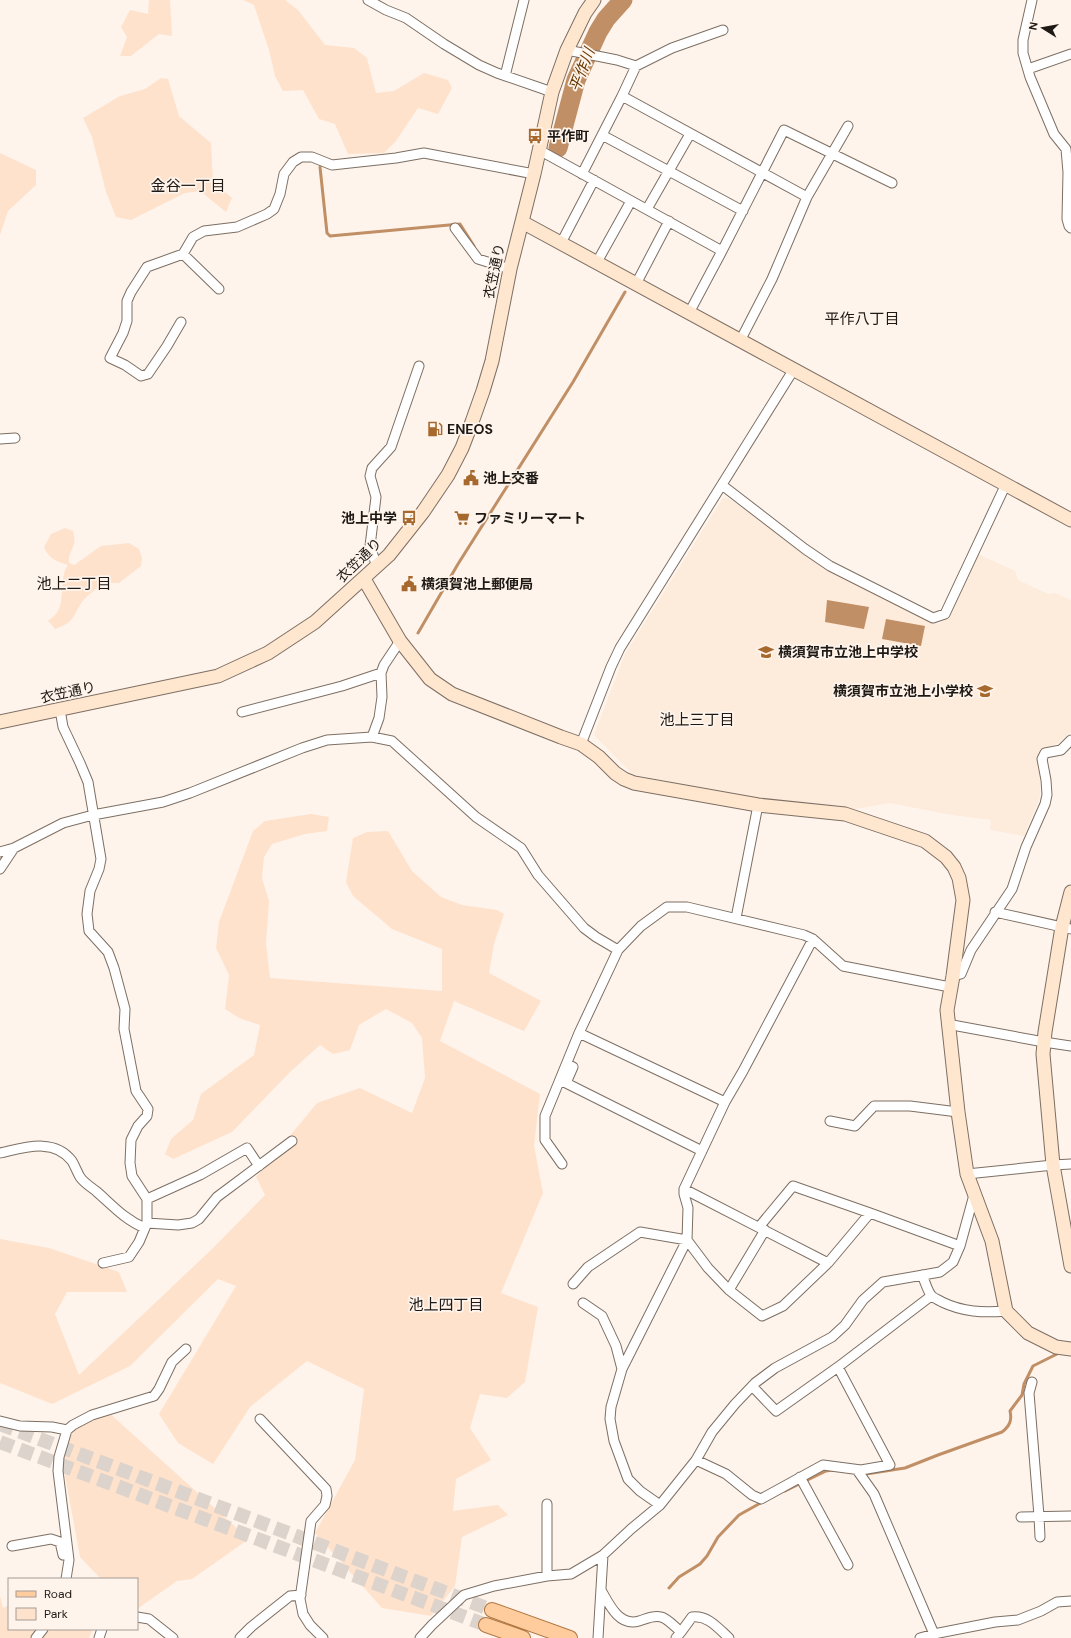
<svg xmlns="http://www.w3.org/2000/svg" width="1071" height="1638" viewBox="0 0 1071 1638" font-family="'DM Sans','Noto Sans JP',sans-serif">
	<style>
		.built { fill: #fdebdc }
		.green { fill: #fee2cc }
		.water { fill: #c18f65 }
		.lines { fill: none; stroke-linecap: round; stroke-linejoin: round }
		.stream { stroke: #c18f65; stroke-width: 3 }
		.river { stroke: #c18f65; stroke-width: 19 }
		.primary-tunnel { stroke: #dcd3cc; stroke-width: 14; stroke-dasharray: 14 7; stroke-linecap: butt }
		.street-casing { stroke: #7d6f63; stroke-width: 11 }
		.secondary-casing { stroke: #7d6f63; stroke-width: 15 }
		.primary-casing { stroke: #b07742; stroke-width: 16 }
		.street { stroke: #fff; stroke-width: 9 }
		.secondary { stroke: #ffe6ce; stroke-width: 13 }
		.primary { stroke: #ffcc9d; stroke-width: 14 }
		.labels { text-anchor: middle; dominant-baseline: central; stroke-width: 3.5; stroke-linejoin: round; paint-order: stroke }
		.poi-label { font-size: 14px; font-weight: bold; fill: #1e1914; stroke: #fef4ec; text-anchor: start }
		.street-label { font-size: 14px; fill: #1e1914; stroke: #fef4ec }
		.water-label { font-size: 15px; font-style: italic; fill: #663700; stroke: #fef4ec }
		.neighbourhood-label { font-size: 15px; fill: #1e1914; stroke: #fef4ec }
	</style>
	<rect width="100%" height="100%" fill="#fef4ec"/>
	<path class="built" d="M 723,498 L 728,498 L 823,564 L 939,624 L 948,618 L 978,554 L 1015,571 L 1018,580 L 1048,594 L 1055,593 L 1071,600 L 1071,732 L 1058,743 L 1038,752 L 1041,762 L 1037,767 L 1040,776 L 1040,797 L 1024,836 L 990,830 L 991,820 L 952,815 L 890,803 L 850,810 L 841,806 L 745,797 L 632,774 L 594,735 L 625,654 Z"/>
	<path class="green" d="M 149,0 L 170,0 L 172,36 L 159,34 L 131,56 L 120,56 L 127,37 L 121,27 L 130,10 L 148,14 Z
		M 243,0 L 285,0 L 298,10 L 325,45 L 354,48 L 367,58 L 376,93 L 394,91 L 424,73 L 448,80 L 452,88 L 438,114 L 418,108 L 396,141 L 384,153 L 348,154 L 335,124 L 319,119 L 303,90 L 283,91 L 275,76 L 269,50 L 254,5 Z
		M 161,78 L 168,79 L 179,116 L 211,143 L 213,182 L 232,198 L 226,212 L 200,191 L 185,193 L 131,220 L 116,217 L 106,192 L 92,137 L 83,118 L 120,96 L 145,89 Z
		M 0,153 L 36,170 L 36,185 L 8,211 L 0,235 Z
		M 65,528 L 73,531 C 74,535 75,540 74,544 C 72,551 68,555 69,563 L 74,565 L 101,546 L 129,543 L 139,549 L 142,558 L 141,566 L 119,583 L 103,583 C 97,589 87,595 82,602 C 72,617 75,622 55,629 L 48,621 C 50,619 53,617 55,615 C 67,602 58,578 68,565 C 57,562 48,558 44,547 L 51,534 Z
		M 311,814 L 329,817 L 327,831 L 305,834 L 272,844 L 264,857 L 262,878 L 269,901 L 266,943 L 270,978 L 442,991 L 442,949 L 392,929 L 353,896 L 346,882 L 353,838 L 367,832 L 388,831 L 412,871 L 441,897 L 462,905 L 497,910 L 504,914 L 494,944 L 489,973 L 541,1001 L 524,1031 L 454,1001 L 440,1041 L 540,1094 L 534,1146 L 543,1193 L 501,1293 L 538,1307 L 525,1382 L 507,1398 L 480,1394 L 470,1428 L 491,1460 L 456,1479 L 453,1511 L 498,1505 L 508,1515 L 462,1537 L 455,1586 L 431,1616 L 382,1608 L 315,1533 L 355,1460 L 364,1389 L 307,1361 L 250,1407 L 213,1464 L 178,1443 L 159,1414 L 236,1286 L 218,1279 L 130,1366 L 52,1404 L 0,1383 L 0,1239 L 49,1248 L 119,1272 L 127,1292 L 67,1292 L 55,1314 L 79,1375 L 213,1248 L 265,1195 L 256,1177 L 317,1103 L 360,1088 L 412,1113 L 425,1078 L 422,1038 L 412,1023 L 386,1009 L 359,1025 L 350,1050 L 333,1054 L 320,1045 L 290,1072 L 232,1132 L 173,1159 L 165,1154 L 171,1139 L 193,1120 L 201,1094 L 254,1055 L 260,1025 L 239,1018 L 225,1009 L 229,975 L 216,948 L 219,922 L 253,831 L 265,821 Z
		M 108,1412 L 249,1539 L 192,1579 L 177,1581 L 137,1609 L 137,1579 L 101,1579 L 80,1557 L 62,1459 L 69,1437 L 77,1426 Z
		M 0,1596 L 3,1608 L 9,1605 L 9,1629 L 93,1629 L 89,1638 L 0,1638 Z"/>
	<path class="water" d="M 827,600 L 869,607 L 864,629 L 825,622 Z
		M 886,619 L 925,626 L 921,646 L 882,639 Z"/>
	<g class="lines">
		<path class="stream" d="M 320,167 L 327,233 L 330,236 L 460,224 L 474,246
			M 418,633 L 458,564 L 573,382 L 625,292
			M 862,1474 L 866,1474 L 905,1468 L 938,1455 L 1002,1432 C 1010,1426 1012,1420 1010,1411 L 1022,1395 L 1024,1384 L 1033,1366 L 1059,1353
			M 785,1491 L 826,1471 L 832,1470
			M 669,1588 L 679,1577 L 700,1564 L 707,1556 L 718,1537 L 739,1515 L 764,1501"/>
		<path class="river" d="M 558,148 L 576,80 L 598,32 L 606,19 L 623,0"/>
		<path class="primary-tunnel" d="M 0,1424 L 492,1610
			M 0,1442 L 486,1625"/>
		<defs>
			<path id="street" d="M 368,0 L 386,10 L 406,18 L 444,44 L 479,65 L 497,73 L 552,92
				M 1032,0 L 1023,40 L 1023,53 L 1030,77 L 1054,134 L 1066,149 L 1068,172 L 1067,219 L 1069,226 L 1071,228
				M 567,50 L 617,60 L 636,66 L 672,48 L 723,30
				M 1028,69 L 1071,54
				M 505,76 L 524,0
				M 622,96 L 636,66
				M 602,135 L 743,211
				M 539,150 L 722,251
				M 582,174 L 622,96 L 807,197
				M 647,209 L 690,134
				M 455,228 L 478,259 L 510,269
				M 561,243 L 594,180
				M 183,254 L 219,289
				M 597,262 L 631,201
				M 636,284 L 669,221
				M 689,313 L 722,251 L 784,130 L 892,183
				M 181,322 L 167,346 L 148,374 L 141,376 L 125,365 L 110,358 L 123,333 L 127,321 L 127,301 L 131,292 L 147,267 L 183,254 L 193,237 L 204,231 L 237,227 L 267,214 L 274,209 L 280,194 L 284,174 L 293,162 L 301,157 L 312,157 L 332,165 L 396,158 L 424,153 L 534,174
				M 740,341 L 772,279 L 807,197 L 848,126
				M 0,439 L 15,438
				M 722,485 L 805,549 L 830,566 L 933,618 L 945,614 L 1006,484
				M 377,567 L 370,546 L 376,497 L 370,476 L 372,468 L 391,447 L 419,366
				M 60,710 L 63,727 L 80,763 L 88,782 L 101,859 L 99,869 L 90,891 L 87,914 L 89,931 L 108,952 L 114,968 L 125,1009 L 124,1029 L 136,1091 L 148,1109 L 147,1116 L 138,1126 L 131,1140 L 130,1163 L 132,1176 L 147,1199 L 147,1223
				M 242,712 L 342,686 L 381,673
				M 372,737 L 379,718 L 382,697 L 381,673 L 384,665 L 400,641
				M 581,744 L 611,667 L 620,648 L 794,369
				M 0,852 L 14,848 L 63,823 L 93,815 L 163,802 L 190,793 L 302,748 L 327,740 L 372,737 L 392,741 L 476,817 L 521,848 L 538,875 L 584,928 L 596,937 L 618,950
				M 0,869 L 14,848
				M 995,912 L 1071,929
				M 736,918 L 758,805
				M 813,939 L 743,1071 L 725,1102 L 684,1189 L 684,1194 L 688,1208 L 687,1240 L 708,1268 L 729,1290 L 762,1316 L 783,1306 L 828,1263 L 870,1213 L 960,1246
				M 953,976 L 961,974 L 971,950 L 1012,889 L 1026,847 L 1045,804 L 1047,795 L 1046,780 L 1042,759 L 1045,753 L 1061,750 L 1071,740
				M 947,1024 L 1044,1042 L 1071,1046
				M 579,1033 L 725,1102
				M 567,1064 L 573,1067 L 566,1083 L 702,1151
				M 830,1121 L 855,1126 L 874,1106 L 910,1106 L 958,1112
				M 0,1153 C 23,1148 54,1137 72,1161 C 75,1166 77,1172 80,1177 C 84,1183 91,1187 96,1191 C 112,1205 125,1220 145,1228
				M 562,1164 L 545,1140 L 545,1116 L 579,1033 L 618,950 L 641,926 L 667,907 L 687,907 L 804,935 L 813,939 L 843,966 L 950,987
				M 967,1174 L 1053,1165 L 1071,1164
				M 684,1189 L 828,1263
				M 147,1199 L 200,1175 L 247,1148 L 259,1166
				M 759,1227 L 793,1186 L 870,1213
				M 103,1263 L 129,1257 L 139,1242 L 147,1223 L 178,1225 L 192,1223 L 199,1219 L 217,1197 L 292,1141
				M 922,1275 C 925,1281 927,1290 931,1295 C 933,1298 939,1300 942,1302 C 963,1312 983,1313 1006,1311
				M 573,1284 L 588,1267 L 640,1232 L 687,1240 L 622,1369 L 611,1407 L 610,1419 L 614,1441 L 628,1479 L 640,1491 L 660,1505
				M 729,1290 L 765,1230
				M 583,1303 L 602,1316 L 616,1346 L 622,1369
				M 1032,1382 L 1029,1393 L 1039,1516 L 1040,1537
				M 752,1386 L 776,1411 L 838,1367 L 931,1296
				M 260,1419 L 326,1489 L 327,1496 L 325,1505 L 311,1521 L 300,1599 L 303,1614 L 310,1625 L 323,1638
				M 0,1421 L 20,1426 L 52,1427 L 67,1430
				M 696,1460 L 726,1474 L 752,1495 L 761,1499 L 823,1465 L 861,1470 L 890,1465 L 838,1367
				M 857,1470 L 874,1494 L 934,1634
				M 800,1477 L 848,1565
				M 547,1504 L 547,1576
				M 1021,1517 L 1071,1516
				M 12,1546 L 51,1539 L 60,1542 L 63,1555
				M 66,1579 L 69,1560 L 58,1471 L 59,1457 L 67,1430 L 73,1425 L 92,1415 L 154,1396 L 159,1389 L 172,1362 L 186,1349
				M 601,1590 C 609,1604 619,1627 639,1621 C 646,1619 653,1615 661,1617 C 667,1618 675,1627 681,1632 L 676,1638
				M 137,1617 L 149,1619 L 173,1638
				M 681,1632 L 692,1617 C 708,1615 718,1628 729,1638
				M 36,1638 L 43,1629
				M 99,1638 L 102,1629
				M 240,1638 L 251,1627 L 290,1596 L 301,1595
				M 420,1638 L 432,1625 L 464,1595 L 494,1586 L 547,1576 L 571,1574 L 603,1555 L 631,1529 L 660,1505 L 696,1460 L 712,1432 L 735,1404 L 755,1383 L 775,1368 L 832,1337 L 845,1325 L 863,1300 L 883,1282 L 940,1272 L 953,1262 L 960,1246 L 974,1195
				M 598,1638 L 603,1555
				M 920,1638 L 934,1634 L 995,1622 L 1018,1620 L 1041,1611 L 1057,1602 L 1071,1601"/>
			<path id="secondary" d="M 522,222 L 1071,520
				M 364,579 L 400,641 L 430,679 L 452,694 L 561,737 L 581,744 L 599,757 L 615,773 L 624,779 L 634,783 L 758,805 L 845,814 L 925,841 L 946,857 L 954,867 L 959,878 L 963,900 L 953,976 L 947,1010 L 958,1112 L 967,1174 L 992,1241 L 1006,1311 L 1028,1333 L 1056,1347 L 1071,1349
				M 0,722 L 218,676 L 268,653 L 315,622 L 389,555 L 423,512 L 448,475 L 462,448 L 472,422 L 483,391 L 492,361 L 510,269 L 534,174 L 552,92 L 567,50 L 585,13 L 594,0
				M 1071,892 L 1062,927 L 1045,1032 L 1043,1054 L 1053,1165 L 1071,1266"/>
			<path id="primary" d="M 492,1610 L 570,1638
				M 486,1625 L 523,1638"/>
		</defs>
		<use href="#street" class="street-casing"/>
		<use href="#secondary" class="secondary-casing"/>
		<use href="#primary" class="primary-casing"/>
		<use href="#street" class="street"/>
		<use href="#secondary" class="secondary"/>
		<use href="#primary" class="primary"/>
	</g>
	<defs>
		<symbol id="bus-bare" viewBox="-9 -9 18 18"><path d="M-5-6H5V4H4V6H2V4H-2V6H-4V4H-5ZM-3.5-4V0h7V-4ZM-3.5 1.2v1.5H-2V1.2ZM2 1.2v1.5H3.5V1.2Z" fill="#a6682d" stroke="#fef4ec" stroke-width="2.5" paint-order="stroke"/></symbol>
		<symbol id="fuel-bare" viewBox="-9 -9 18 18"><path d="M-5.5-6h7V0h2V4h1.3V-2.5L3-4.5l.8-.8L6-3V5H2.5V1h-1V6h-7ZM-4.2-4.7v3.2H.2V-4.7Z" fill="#a6682d" stroke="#fef4ec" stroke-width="2.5" paint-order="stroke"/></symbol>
		<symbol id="civic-bare" viewBox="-9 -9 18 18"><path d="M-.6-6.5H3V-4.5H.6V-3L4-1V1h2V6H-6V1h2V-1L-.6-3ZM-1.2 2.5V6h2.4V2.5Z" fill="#a6682d" stroke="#fef4ec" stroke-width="2.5" paint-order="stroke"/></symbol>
		<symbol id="supermarket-bare" viewBox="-9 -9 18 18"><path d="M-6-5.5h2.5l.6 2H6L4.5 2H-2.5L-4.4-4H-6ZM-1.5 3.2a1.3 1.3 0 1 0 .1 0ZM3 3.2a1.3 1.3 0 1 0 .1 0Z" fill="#a6682d" stroke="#fef4ec" stroke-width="2.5" paint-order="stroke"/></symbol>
		<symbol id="school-bare" viewBox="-9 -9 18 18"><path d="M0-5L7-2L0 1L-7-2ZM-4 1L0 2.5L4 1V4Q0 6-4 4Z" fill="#a6682d" stroke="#fef4ec" stroke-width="2.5" paint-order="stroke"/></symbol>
	</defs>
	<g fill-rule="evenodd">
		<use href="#bus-bare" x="524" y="125" width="22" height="22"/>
		<use href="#fuel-bare" x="424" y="418" width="22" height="22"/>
		<use href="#civic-bare" x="460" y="467" width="22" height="22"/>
		<use href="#bus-bare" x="398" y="507" width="22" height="22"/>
		<use href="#supermarket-bare" x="451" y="507" width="22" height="22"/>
		<use href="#civic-bare" x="398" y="573" width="22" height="22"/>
		<use href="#school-bare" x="755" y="641" width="22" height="22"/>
		<use href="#school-bare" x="974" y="680" width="22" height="22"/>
	</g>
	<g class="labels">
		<g class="poi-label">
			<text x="547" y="136">平作町</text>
			<text x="447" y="429">ENEOS</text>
			<text x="483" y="478">池上交番</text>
			<text x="397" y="518" text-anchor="end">池上中学</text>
			<text x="474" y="518">ファミリーマート</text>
			<text x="421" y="584">横須賀池上郵便局</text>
			<text x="778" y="652">横須賀市立池上中学校</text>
			<text x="973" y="691" text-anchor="end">横須賀市立池上小学校</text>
		</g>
		<g class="street-label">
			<text transform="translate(494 271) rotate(-78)">衣笠通り</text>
			<text transform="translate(359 560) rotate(-44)">衣笠通り</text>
			<text transform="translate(68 692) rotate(-12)">衣笠通り</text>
		</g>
		<g class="water-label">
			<text transform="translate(582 70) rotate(-69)">平作川</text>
		</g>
		<g class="neighbourhood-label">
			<text x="188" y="186">金谷一丁目</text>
			<text x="862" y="319">平作八丁目</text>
			<text x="74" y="584">池上二丁目</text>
			<text x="697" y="720">池上三丁目</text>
			<text x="446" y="1305">池上四丁目</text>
		</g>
	</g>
	<rect x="8" y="1578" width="130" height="52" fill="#fef4ec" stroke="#a49c96"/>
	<rect x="16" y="1591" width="20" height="6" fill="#ffcc9d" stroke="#a49c96"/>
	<text x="44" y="1598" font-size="12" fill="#1e1914">Road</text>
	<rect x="16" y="1608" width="20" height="12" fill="#fee2cc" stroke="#a49c96"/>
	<text x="44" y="1618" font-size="12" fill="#1e1914">Park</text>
	<g transform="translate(1043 28) rotate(281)" stroke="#fef4ec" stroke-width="3" paint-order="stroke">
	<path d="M0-3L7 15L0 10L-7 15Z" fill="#1e1914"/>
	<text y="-6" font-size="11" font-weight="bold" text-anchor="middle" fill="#1e1914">N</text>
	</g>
</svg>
